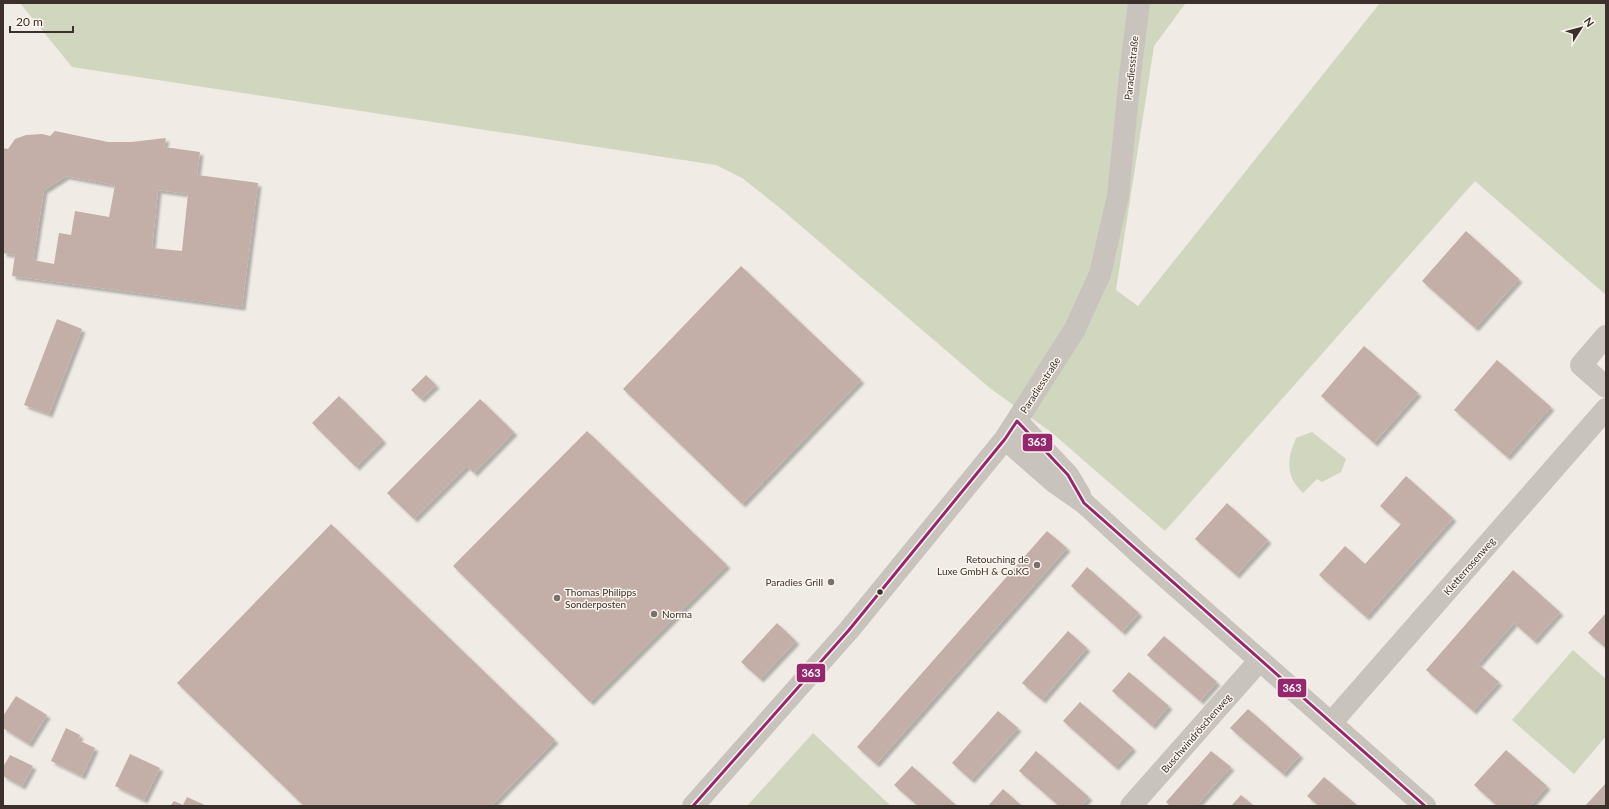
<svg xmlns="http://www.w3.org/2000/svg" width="1609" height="809" viewBox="0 0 1609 809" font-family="Lato,sans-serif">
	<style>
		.green { fill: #d1d6bf }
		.building { fill: #c3afa7; fill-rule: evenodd; filter: url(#shadow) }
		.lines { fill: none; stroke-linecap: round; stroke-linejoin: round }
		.minor { stroke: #c9c3be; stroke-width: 22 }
		.bus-1-casing { stroke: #fbf5ee; stroke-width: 6 }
		.bus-1 { stroke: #95276e; stroke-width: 3 }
		.poi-dot { fill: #7a716c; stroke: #fbf5ee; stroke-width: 1.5 }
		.bus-dot { fill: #3b302b; stroke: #fbf5ee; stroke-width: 1.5 }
		.labels { text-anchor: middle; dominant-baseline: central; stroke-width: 3; stroke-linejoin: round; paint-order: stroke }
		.street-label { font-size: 10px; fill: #3b302b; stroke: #fbf5ee }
		.poi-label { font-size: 10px; fill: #3b302b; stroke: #fbf5ee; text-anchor: end }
		.line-badge { stroke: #fbf5ee; stroke-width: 1.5 }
		.badge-label { font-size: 11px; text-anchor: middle; font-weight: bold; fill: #fff }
	</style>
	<defs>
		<filter id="shadow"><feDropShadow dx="3.5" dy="3.5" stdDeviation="1" flood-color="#0004"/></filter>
	</defs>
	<rect width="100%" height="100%" fill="#f0ebe5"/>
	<path class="green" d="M 20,3 L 1185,4 L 1154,46 L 1116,290 L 1138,306 L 1380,3 L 1606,3 L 1606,295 L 1475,181 L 1165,531 L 1051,432 L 991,389 L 780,208 L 742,178 L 716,165 L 72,67 Z
		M 1312,432 L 1346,459 L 1341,472 L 1322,482 L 1317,479 L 1303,493 C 1285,476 1287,459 1296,438 Z
		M 1573,650 L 1606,679 L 1606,736 L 1574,774 L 1512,720 Z
		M 813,733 L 891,806 L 747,806 Z"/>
	<path class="building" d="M 55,131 L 108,142 L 131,142 L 166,138 L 164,147 L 200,152 L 197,175 L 258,183 L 242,307 L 12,276 L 15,255 L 3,253 L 3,148 L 8,149 L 15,139 L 26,135 L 42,134 L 50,136 ZM 66,176 L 115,185 L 109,217 L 75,211 L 71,235 L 59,233 L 54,264 L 33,260 L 44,190 ZM 158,190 L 188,194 L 182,251 L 152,248 Z
		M 1466,231 L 1519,279 L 1475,328 L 1422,281 Z
		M 741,266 L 861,380 L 742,504 L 623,389 Z
		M 57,319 L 82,329 L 49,414 L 24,405 Z
		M 1364,346 L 1418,393 L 1374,443 L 1321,396 Z
		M 1497,360 L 1551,407 L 1507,457 L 1454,410 Z
		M 426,375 L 436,385 L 421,399 L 411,390 Z
		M 339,396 L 383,440 L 356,467 L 312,423 Z
		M 480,399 L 514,432 L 474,473 L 467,466 L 414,519 L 387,493 Z
		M 587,431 L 727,565 L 590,702 L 453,566 Z
		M 1406,476 L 1453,518 L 1366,617 L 1319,575 L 1345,546 L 1365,564 L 1401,524 L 1380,506 Z
		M 1227,503 L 1268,540 L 1236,575 L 1195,539 Z
		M 331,524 L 555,740 L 491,806 L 304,806 L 177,683 Z
		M 1047,531 L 1067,548 L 876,764 L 857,747 Z
		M 1087,567 L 1139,613 L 1122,632 L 1071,586 Z
		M 1513,570 L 1560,612 L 1534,641 L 1514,623 L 1478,664 L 1499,682 L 1473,711 L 1426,670 Z
		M 1606,613 L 1606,648 L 1588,633 Z
		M 777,623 L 796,641 L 760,679 L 741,662 Z
		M 1068,631 L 1087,648 L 1042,700 L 1022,683 Z
		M 1164,636 L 1217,682 L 1200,701 L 1147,655 Z
		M 1129,672 L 1169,706 L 1152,726 L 1112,691 Z
		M 16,696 L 47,715 L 29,744 L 3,728 L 3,716 Z
		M 1080,702 L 1133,748 L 1115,767 L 1063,721 Z
		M 1248,709 L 1300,755 L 1283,774 L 1230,728 Z
		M 998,711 L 1018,728 L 971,780 L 952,763 Z
		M 66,728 L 80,735 L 78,740 L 95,748 L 82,776 L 51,761 Z
		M 1506,750 L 1547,786 L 1530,806 L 1497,806 L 1474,785 Z
		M 1036,751 L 1089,797 L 1081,806 L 1059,806 L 1019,771 Z
		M 1211,751 L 1231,767 L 1196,806 L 1170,806 L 1166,802 Z
		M 130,754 L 160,768 L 144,800 L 115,786 Z
		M 10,755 L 33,766 L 22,786 L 3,776 L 3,767 Z
		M 912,766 L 957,806 L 918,806 L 894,785 Z
		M 1324,777 L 1358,806 L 1319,806 L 1307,796 Z
		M 1606,783 L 1606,806 L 1585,806 Z
		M 1003,789 L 1022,806 L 988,806 Z
		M 1241,795 L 1254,806 L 1231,806 Z
		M 187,797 L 207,806 L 170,806 L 174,801 L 183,805 Z"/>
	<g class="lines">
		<path class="minor" d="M 1606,336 L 1581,365 L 1606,387
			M 1017,421 L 1068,475 L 1080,495
			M 1005,439 L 1054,482 L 1084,503 L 1145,559 L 1425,806
			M 1331,723 L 1606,409
			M 693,806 L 849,630 L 1005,439 L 1075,329 L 1100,274 L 1118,196 L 1130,75 L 1139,3
			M 1131,806 L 1260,660"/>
		<defs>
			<path id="bus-1" d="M 693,806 L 849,630 L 1005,439 L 1017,421 L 1068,475 L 1084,503 L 1425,806"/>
		</defs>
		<use href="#bus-1" class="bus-1-casing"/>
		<use href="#bus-1" class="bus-1"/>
	</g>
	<g class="poi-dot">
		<circle cx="1037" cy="565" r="4"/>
		<circle cx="831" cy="582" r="4"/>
		<circle cx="557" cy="598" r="4"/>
		<circle cx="654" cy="614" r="4"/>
	</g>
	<circle class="bus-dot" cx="880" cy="592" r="3.5"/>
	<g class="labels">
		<g class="street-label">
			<text transform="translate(1131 68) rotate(-84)">Paradiesstraße</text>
			<text transform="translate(1040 385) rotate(-57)">Paradiesstraße</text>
			<text transform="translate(1469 566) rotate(-49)">Kletterrosenweg</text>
			<text transform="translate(1196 733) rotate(-49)">Buschwindröschenweg</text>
		</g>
		<g class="poi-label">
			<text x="1029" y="559">Retouching de<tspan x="1029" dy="12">Luxe GmbH &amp; Co.KG</tspan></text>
			<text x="823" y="582">Paradies Grill</text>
			<text x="565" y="592" text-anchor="start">Thomas Philipps<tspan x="565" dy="12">Sonderposten</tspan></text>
			<text x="662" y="614" text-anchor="start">Norma</text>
		</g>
	</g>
	<g class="line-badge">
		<rect x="1022" y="433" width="31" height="19" rx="4" fill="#95276e"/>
		<rect x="796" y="663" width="30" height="20" rx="4" fill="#95276e"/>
		<rect x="1277" y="678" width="30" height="20" rx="4" fill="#95276e"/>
	</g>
	<g class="badge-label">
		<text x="1037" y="446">363</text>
		<text x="811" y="677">363</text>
		<text x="1292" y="692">363</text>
	</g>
	<rect width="1609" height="809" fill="none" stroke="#3b302b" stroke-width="8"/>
	<g transform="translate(1581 28) rotate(54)" stroke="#fbf5ee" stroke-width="3" paint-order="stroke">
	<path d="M0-3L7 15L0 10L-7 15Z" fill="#3b302b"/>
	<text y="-6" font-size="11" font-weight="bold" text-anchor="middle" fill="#3b302b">N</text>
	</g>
	<path d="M10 26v6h63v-6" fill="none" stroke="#3b302b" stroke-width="2"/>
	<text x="16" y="26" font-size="12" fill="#3b302b" stroke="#fbf5ee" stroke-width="3" paint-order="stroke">20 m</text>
</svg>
